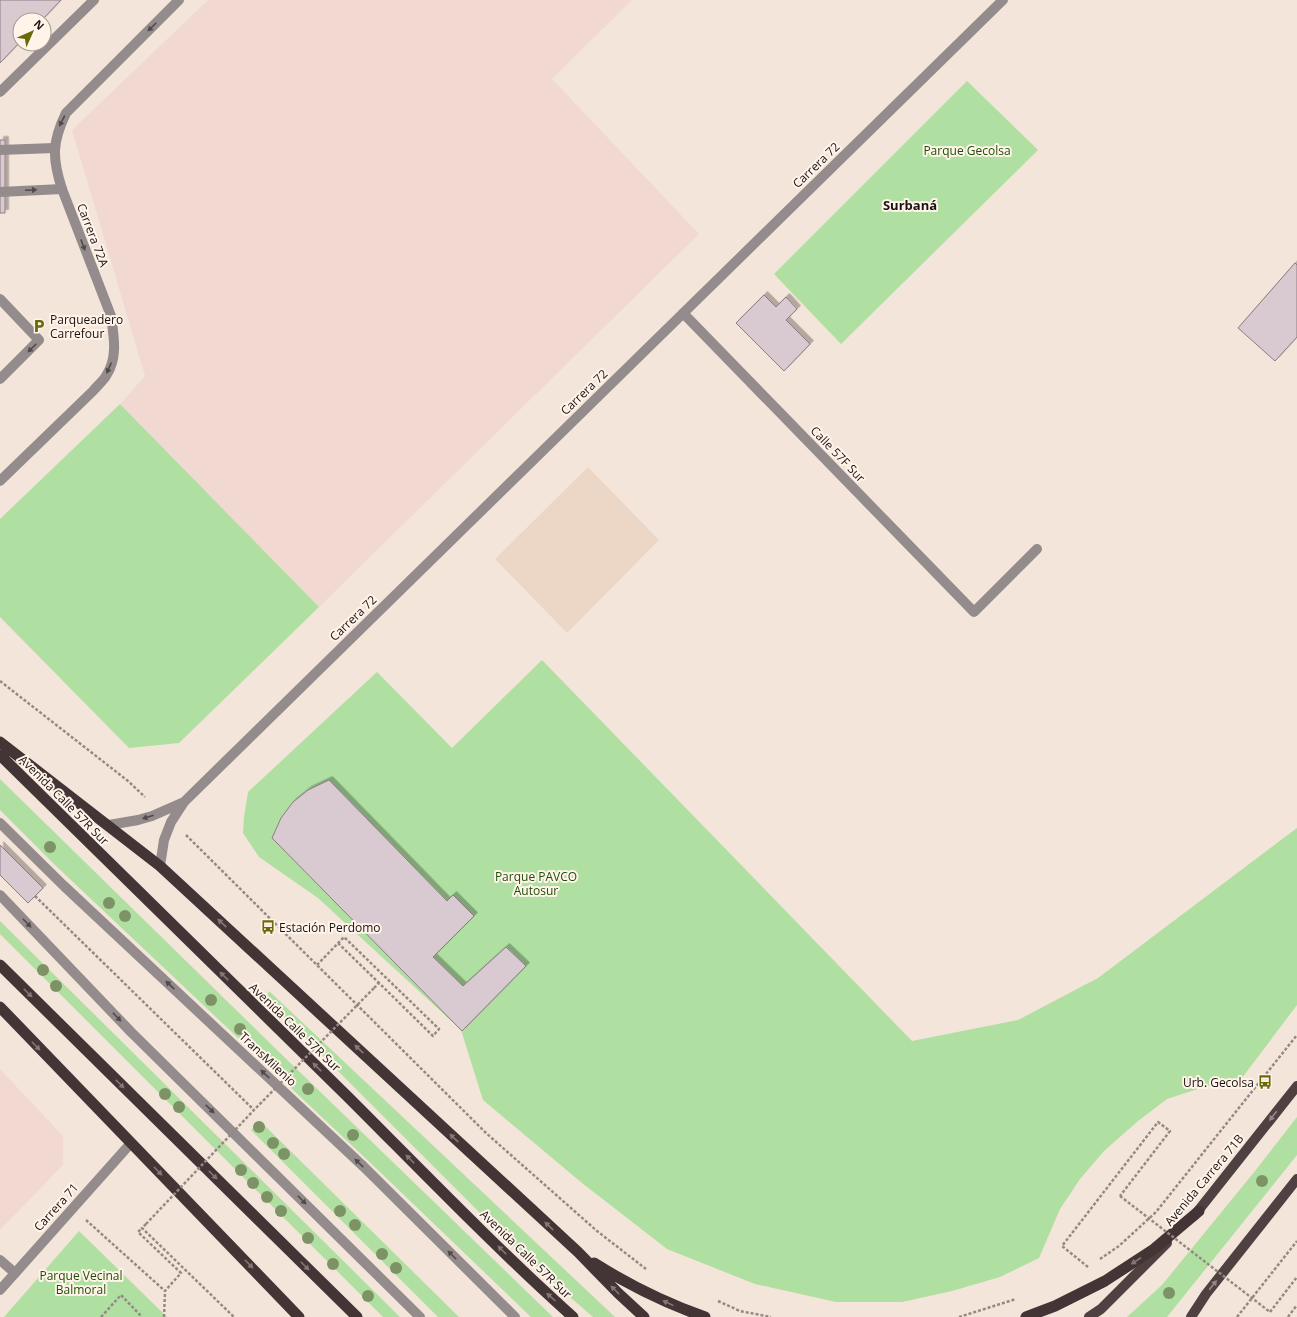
<svg xmlns="http://www.w3.org/2000/svg" width="1297" height="1317" viewBox="0 0 1297 1317" font-family="'Open Sans',sans-serif">
	<style>
		.built { fill: #ecd7c7 }
		.industrial { fill: #f1d8d0 }
		.green { fill: #afdfa1 }
		.building { fill: #d9c9d1; stroke: #8c7d84; filter: url(#shadow) }
		.lines { fill: none; stroke-linecap: round; stroke-linejoin: round }
		.path { stroke: #958a83; stroke-width: 2.5; stroke-dasharray: 3 2; stroke-linecap: butt }
		.service { stroke: #938b8c; stroke-width: 10 }
		.minor { stroke: #938b8c; stroke-width: 10 }
		.primary { stroke: #4f4142; stroke-width: 10 }
		.trunk { stroke: #433436; stroke-width: 11 }
		.path-bridge { stroke: #958a83; stroke-width: 2.5; stroke-dasharray: 3 2; stroke-linecap: butt }
		.tree { fill: #7e9365 }
		.oneway { fill: #504a48 }
		.oneway2 { fill: #857775 }
		.oneway3 { fill: #958885 }
		.labels { text-anchor: middle; dominant-baseline: central; stroke-width: 4; stroke-linejoin: round; paint-order: stroke }
		.park-label { font-size: 12px; fill: #1d5006; stroke: #fff3ea }
		.street-label { font-size: 12px; fill: #191411; stroke: #fff3ea }
		.poi-label { font-size: 12px; fill: #191411; stroke: #fff3ea; text-anchor: start }
		.neighbourhood-label { font-size: 13px; font-weight: bold; fill: #191411; stroke: #fff3ea }
	</style>
	<defs>
		<filter id="shadow"><feDropShadow dx="3.5" dy="-3.5" stdDeviation="0" flood-color="#0004"/></filter>
	</defs>
	<rect width="100%" height="100%" fill="#f4e5da"/>
	<path class="built" d="M 588,467 L 659,540 L 567,633 L 495,559 Z"/>
	<path class="industrial" d="M 208,0 L 632,0 L 552,79 L 699,234 L 319,607 L 120,404 L 145,376 L 72,130 Z
		M 0,1069 L 63,1136 L 63,1165 L 0,1230 Z"/>
	<path class="green" d="M 967,81 L 1038,150 L 841,344 L 774,274 Z
		M 120,404 L 319,607 L 179,743 L 129,748 L 0,617 L 0,519 Z
		M 542,660 L 912,1041 L 1018,1020 L 1098,978 L 1297,828 L 1297,1005 L 1242,1078 L 1204,1087 L 1167,1099 L 1138,1121 L 1104,1151 L 1080,1179 L 1060,1209 L 1039,1258 L 1000,1277 L 952,1291 L 902,1302 L 836,1302 L 755,1284 L 667,1249 L 582,1183 L 483,1100 L 461,1030 L 318,898 L 259,857 L 243,833 L 244,817 L 248,792 L 377,672 L 452,748 Z
		M 0,779 L 277,1050 L 553,1317 L 531,1317 L 379,1171 L 55,865 L 0,810 Z
		M 0,921 L 400,1317 L 383,1317 L 0,934 Z
		M 269,991 L 615,1317 L 593,1317 L 525,1258 L 266,999 Z
		M 1297,1117 L 1297,1155 L 1167,1317 L 1127,1317 L 1162,1285 L 1255,1171 Z
		M 260,1121 L 459,1317 L 438,1317 L 251,1130 Z
		M 79,1231 L 167,1317 L 4,1317 Z"/>
	<path class="building" d="M 0,0 L 61,0 L 42,20 L 20,20 L 20,42 L 0,63 Z
		M 0,140 L 5,140 L 5,213 L 0,213 Z
		M 1295,263 L 1297,265 L 1297,337 L 1275,361 L 1238,328 Z
		M 764,295 L 776,307 L 786,297 L 797,309 L 786,320 L 810,344 L 784,371 L 736,323 Z
		M 329,780 L 447,901 L 453,895 L 474,916 L 433,957 L 463,986 L 506,947 L 526,966 L 462,1031 L 272,838 L 281,818 L 293,802 L 308,790 Z
		M 0,845 L 43,888 L 28,903 L 0,875 Z"/>
	<g class="lines">
		<path class="path" d="M 0,681 L 128,781 L 145,797
			M 186,835 L 486,1133 L 597,1231 L 646,1269
			M 35,896 L 254,1110
			M 338,943 L 379,983
			M 317,965 L 344,937 L 439,1029 L 433,1036 L 379,983 L 374,988
			M 86,1220 L 165,1291 L 181,1273 L 138,1232 L 142,1228
			M 146,1224 L 142,1228 L 234,1317
			M 1100,1259 L 1119,1246 L 1156,1212 L 1297,1035
			M 1088,1267 L 1062,1246 L 1158,1122 L 1170,1131 L 1120,1196
			M 718,1301 L 740,1311 L 771,1317
			M 1270,1312 L 1297,1277
			M 101,1317 L 121,1295 L 142,1317
			M 164,1317 L 165,1292
			M 959,1317 L 1016,1299
			M 1237,1317 L 1297,1241
			M 1288,1317 L 1297,1305"/>
		<path class="service" d="M 0,92 L 94,0
			M 0,150 L 54,148
			M 0,192 L 62,189
			M 0,299 L 39,340 L 0,379
			M 0,823 L 64,886 L 364,1167 L 515,1317
			M 0,895 L 131,1032 L 420,1317
			M 0,1260 L 15,1273"/>
		<path class="minor" d="M 683,313 L 974,612 L 1037,549
			M 0,481 L 93,391 C 97,386 103,381 106,376 C 118,358 114,337 111,316 L 62,189 C 52,158 52,142 66,113 L 179,0
			M 109,825 L 138,820 L 152,816 L 184,802
			M 160,866 L 164,840 L 171,822 L 184,802 L 1003,0
			M 0,1290 L 131,1143"/>
		<path class="primary" d="M 1194,1216 L 1297,1086
			M 1089,1317 L 1101,1309 L 1167,1243
			M 1191,1317 L 1206,1294 L 1297,1179"/>
		<path class="trunk" d="M 0,742 L 160,866 L 578,1252 L 618,1293 L 644,1317
			M 0,755 C 115,869 232,982 348,1097 C 422,1171 495,1247 573,1317
			M 0,965 L 357,1317
			M 0,1007 L 299,1317
			M 594,1263 C 629,1285 665,1303 705,1317
			M 1026,1317 L 1055,1306 L 1105,1281 L 1154,1249 L 1199,1211"/>
		<path class="path-bridge" d="M 1120,1196 L 1270,1312
			M 146,1224 L 254,1110 L 374,988"/>
	</g>
	<g class="tree">
		<circle cx="50" cy="847" r="6"/>
		<circle cx="109" cy="903" r="6"/>
		<circle cx="125" cy="916" r="6"/>
		<circle cx="43" cy="970" r="6"/>
		<circle cx="56" cy="986" r="6"/>
		<circle cx="211" cy="1000" r="6"/>
		<circle cx="240" cy="1029" r="6"/>
		<circle cx="308" cy="1089" r="6"/>
		<circle cx="165" cy="1094" r="6"/>
		<circle cx="179" cy="1107" r="6"/>
		<circle cx="259" cy="1127" r="6"/>
		<circle cx="353" cy="1135" r="6"/>
		<circle cx="273" cy="1143" r="6"/>
		<circle cx="284" cy="1154" r="6"/>
		<circle cx="241" cy="1170" r="6"/>
		<circle cx="1262" cy="1181" r="6"/>
		<circle cx="253" cy="1183" r="6"/>
		<circle cx="267" cy="1197" r="6"/>
		<circle cx="281" cy="1211" r="6"/>
		<circle cx="340" cy="1211" r="6"/>
		<circle cx="355" cy="1225" r="6"/>
		<circle cx="308" cy="1238" r="6"/>
		<circle cx="382" cy="1254" r="6"/>
		<circle cx="333" cy="1264" r="6"/>
		<circle cx="396" cy="1268" r="6"/>
		<circle cx="1169" cy="1293" r="6"/>
		<circle cx="368" cy="1296" r="6"/>
	</g>
	<defs><path id="oneway-solid" d="M-6-.8H1V-3.2L6.5 0L1 3.2V.8H-6Z"/></defs>
	<g class="oneway">
		<use href="#oneway-solid" transform="translate(152 27) rotate(135)"/>
		<use href="#oneway-solid" transform="translate(62 121) rotate(117)"/>
		<use href="#oneway-solid" transform="translate(31 190) rotate(-2)"/>
		<use href="#oneway-solid" transform="translate(83 245) rotate(69)"/>
		<use href="#oneway-solid" transform="translate(32 348) rotate(135)"/>
		<use href="#oneway-solid" transform="translate(109 368) rotate(114)"/>
		<use href="#oneway-solid" transform="translate(148 817) rotate(162)"/>
		<use href="#oneway-solid" transform="translate(27 923) rotate(46)"/>
		<use href="#oneway-solid" transform="translate(170 985) rotate(-137)"/>
		<use href="#oneway-solid" transform="translate(117 1017) rotate(46)"/>
		<use href="#oneway-solid" transform="translate(265 1074) rotate(-137)"/>
		<use href="#oneway-solid" transform="translate(210 1109) rotate(44)"/>
		<use href="#oneway-solid" transform="translate(359 1163) rotate(-137)"/>
		<use href="#oneway-solid" transform="translate(302 1200) rotate(45)"/>
		<use href="#oneway-solid" transform="translate(452 1255) rotate(-135)"/>
	</g>
	<g class="oneway2">
		<use href="#oneway-solid" transform="translate(222 923) rotate(-137)"/>
		<use href="#oneway-solid" transform="translate(224 976) rotate(-136)"/>
		<use href="#oneway-solid" transform="translate(28 993) rotate(45)"/>
		<use href="#oneway-solid" transform="translate(36 1046) rotate(46)"/>
		<use href="#oneway-solid" transform="translate(359 1049) rotate(-137)"/>
		<use href="#oneway-solid" transform="translate(317 1067) rotate(-136)"/>
		<use href="#oneway-solid" transform="translate(120 1084) rotate(45)"/>
		<use href="#oneway-solid" transform="translate(454 1138) rotate(-137)"/>
		<use href="#oneway-solid" transform="translate(410 1159) rotate(-135)"/>
		<use href="#oneway-solid" transform="translate(158 1171) rotate(46)"/>
		<use href="#oneway-solid" transform="translate(213 1175) rotate(45)"/>
		<use href="#oneway-solid" transform="translate(549 1226) rotate(-137)"/>
		<use href="#oneway-solid" transform="translate(502 1250) rotate(-135)"/>
		<use href="#oneway-solid" transform="translate(1136 1261) rotate(147)"/>
		<use href="#oneway-solid" transform="translate(249 1264) rotate(46)"/>
		<use href="#oneway-solid" transform="translate(305 1266) rotate(45)"/>
		<use href="#oneway-solid" transform="translate(615 1290) rotate(-135)"/>
		<use href="#oneway-solid" transform="translate(551 1297) rotate(-138)"/>
		<use href="#oneway-solid" transform="translate(668 1303) rotate(-154)"/>
	</g>
	<g class="oneway3">
		<use href="#oneway-solid" transform="translate(1273 1116) rotate(128)"/>
		<use href="#oneway-solid" transform="translate(1213 1285) rotate(-52)"/>
	</g>
	<defs>
		<symbol id="parking-bare" viewBox="-9 -9 18 18"><path d="M-3.5-5.5H1a3.5 3.5 0 0 1 0 7H-1V5.5H-3.5ZM-1-3.4V-.6H.8a1.4 1.4 0 0 0 0-2.8Z" fill="#686a09" stroke="#fff3ea" stroke-width="2.5" paint-order="stroke"/></symbol>
		<symbol id="bus-bare" viewBox="-9 -9 18 18"><path d="M-5-6H5V4H4V6H2V4H-2V6H-4V4H-5ZM-3.5-4V0h7V-4ZM-3.5 1.2v1.5H-2V1.2ZM2 1.2v1.5H3.5V1.2Z" fill="#686a09" stroke="#fff3ea" stroke-width="2.5" paint-order="stroke"/></symbol>
	</defs>
	<g fill-rule="evenodd">
		<use href="#parking-bare" x="29" y="316" width="20" height="20"/>
		<use href="#bus-bare" x="258" y="917" width="20" height="20"/>
		<use href="#bus-bare" x="1255" y="1072" width="20" height="20"/>
	</g>
	<g class="labels">
		<g class="park-label">
			<text x="967" y="150">Parque Gecolsa</text>
			<text x="536" y="876">Parque PAVCO<tspan x="536" dy="14">Autosur</tspan></text>
			<text x="81" y="1275">Parque Vecinal<tspan x="81" dy="14">Balmoral</tspan></text>
		</g>
		<g class="street-label">
			<text transform="translate(816 165) rotate(-44)">Carrera 72</text>
			<text transform="translate(93 235) rotate(69)">Carrera 72A</text>
			<text transform="translate(584 392) rotate(-44)">Carrera 72</text>
			<text transform="translate(838 454) rotate(46)">Calle 57F Sur</text>
			<text transform="translate(353 618) rotate(-44)">Carrera 72</text>
			<text transform="translate(64 800) rotate(45)">Avenida Calle 57R Sur</text>
			<text transform="translate(295 1027) rotate(44)">Avenida Calle 57R Sur</text>
			<text transform="translate(268 1059) rotate(43)">TransMilenio</text>
			<text transform="translate(1204 1180) rotate(-50)">Avenida Carrera 71B</text>
			<text transform="translate(56 1207) rotate(-48)">Carrera 71</text>
			<text transform="translate(526 1254) rotate(44)">Avenida Calle 57R Sur</text>
		</g>
		<g class="poi-label">
			<text x="50" y="319">Parqueadero<tspan x="50" dy="14">Carrefour</tspan></text>
			<text x="279" y="927">Estación Perdomo</text>
			<text x="1254" y="1082" text-anchor="end">Urb. Gecolsa</text>
		</g>
		<g class="neighbourhood-label">
			<text x="910" y="205">Surbaná</text>
		</g>
	</g>
	<g transform="translate(32 32) rotate(45)"><circle r="19" fill="#fff3ea" stroke="#a39a93"/>
	<path d="M0-3L7 15L0 10L-7 15Z" fill="#686a09"/>
	<text y="-6" font-size="11" font-weight="bold" text-anchor="middle" fill="#191411">N</text>
	</g>
</svg>
